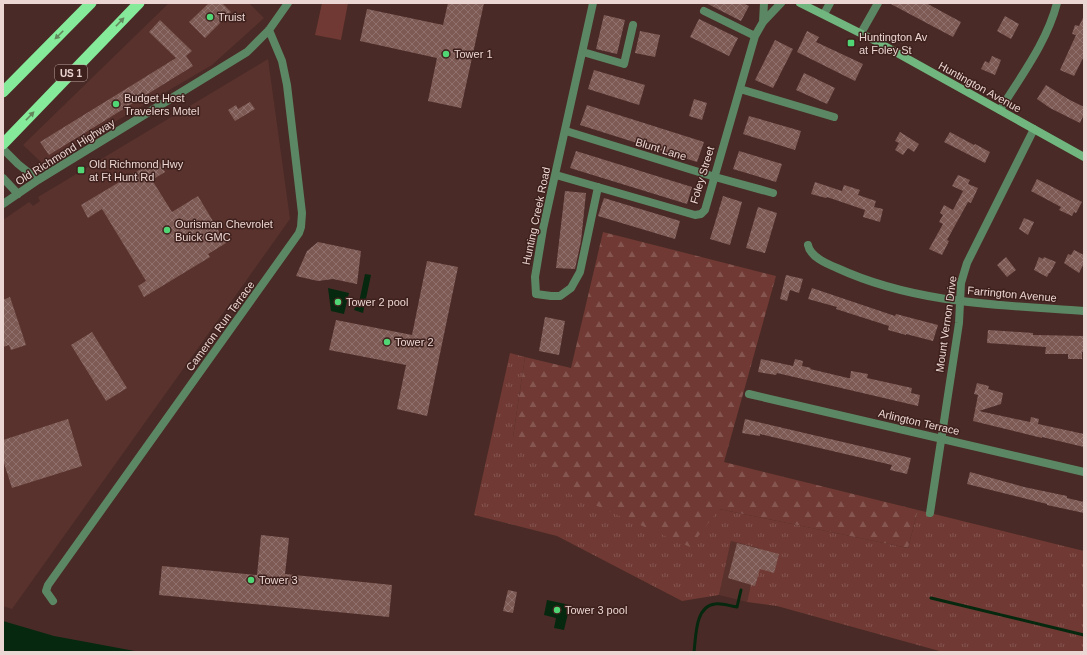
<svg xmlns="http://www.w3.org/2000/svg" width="1087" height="655" viewBox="0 0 1087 655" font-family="Arial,sans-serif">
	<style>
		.built { fill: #59322d }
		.grass { fill: url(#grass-tufts) }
		.forest { fill: url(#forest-firs) }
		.garden { fill: #703933 }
		.water { fill: #06280f }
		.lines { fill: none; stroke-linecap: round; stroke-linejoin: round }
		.stream { stroke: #06280f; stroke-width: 3 }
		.building { fill: url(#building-cross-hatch) }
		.minor { stroke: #5c8764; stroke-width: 8 }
		.secondary { stroke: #70b67e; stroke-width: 8 }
		.trunk { stroke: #85ea9a; stroke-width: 11 }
		.oneway { fill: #62855b }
		.poi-dot { fill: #50d674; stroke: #3e201c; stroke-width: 1.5 }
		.labels { text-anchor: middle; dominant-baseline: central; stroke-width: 3; stroke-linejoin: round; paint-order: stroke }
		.shield { fill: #3e201c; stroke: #b79f9c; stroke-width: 1 }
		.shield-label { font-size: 10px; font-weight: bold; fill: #ebd6d3 }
		.poi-label { font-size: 11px; fill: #ebd6d3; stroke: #3e201c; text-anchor: start }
		.street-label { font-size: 11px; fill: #ebd6d3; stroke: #3e201c }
	</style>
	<defs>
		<pattern id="grass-tufts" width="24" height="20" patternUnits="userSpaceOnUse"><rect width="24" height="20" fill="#703933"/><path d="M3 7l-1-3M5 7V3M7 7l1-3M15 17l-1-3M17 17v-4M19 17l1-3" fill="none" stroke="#855550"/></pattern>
		<pattern id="forest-firs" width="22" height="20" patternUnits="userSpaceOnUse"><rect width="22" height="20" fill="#703933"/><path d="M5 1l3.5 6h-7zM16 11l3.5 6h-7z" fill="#855550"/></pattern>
		<pattern id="building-cross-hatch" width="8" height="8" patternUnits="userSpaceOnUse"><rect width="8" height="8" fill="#7e5a55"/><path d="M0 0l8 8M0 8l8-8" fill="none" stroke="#90716d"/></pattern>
	</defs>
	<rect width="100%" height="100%" fill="#492a26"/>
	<path class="built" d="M 169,3 L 249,3 L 264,18 L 212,65 L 43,164 L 23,145 Z
		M 268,59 L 290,219 L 12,609 L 3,606 L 3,220 L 29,202 L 33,206 L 40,201 L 38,197 Z
		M 731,541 L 759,547 L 747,602 L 719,595 Z"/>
	<path class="grass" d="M 510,353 L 525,357 L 513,437 L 719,509 L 908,548 L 918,510 L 1084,551 L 1084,652 L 943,652 L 777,606 L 747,602 L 759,548 L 731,541 L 719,595 L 682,601 L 557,536 L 474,515 Z"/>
	<path class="forest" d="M 603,232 L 776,276 L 724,462 L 918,510 L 908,548 L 719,509 L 690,547 L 570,494 L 513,437 L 525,357 L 571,368 Z"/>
	<path class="garden" d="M 322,3 L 348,3 L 341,40 L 315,35 Z"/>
	<path class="water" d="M 365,274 L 371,275 L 363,313 L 354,310 L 355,307 L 358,307 Z
		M 328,288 L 349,293 L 344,314 L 331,311 Z
		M 547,600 L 570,605 L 564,630 L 554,628 L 556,618 L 544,615 Z
		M 3,621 L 54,636 L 140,652 L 3,652 Z"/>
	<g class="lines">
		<path class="stream" d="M 931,598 L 1084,635
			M 694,652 C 696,637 695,606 715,604 C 722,603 730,606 737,607 L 741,590"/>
	</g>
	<path class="building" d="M 209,3 L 222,3 L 231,12 L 205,38 L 189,22 Z
		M 448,3 L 484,3 L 461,108 L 428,101 L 437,58 L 360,41 L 367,9 L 443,25 Z
		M 706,3 L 743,3 L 749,6 L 741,21 Z
		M 889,3 L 926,3 L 961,22 L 953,37 Z
		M 604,15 L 625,20 L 617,54 L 596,49 Z
		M 1005,16 L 1019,24 L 1011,39 L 997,31 Z
		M 1084,16 L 1084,56 L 1074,76 L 1060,70 L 1076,35 L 1072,34 L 1075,25 L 1079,26 Z
		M 699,19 L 738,38 L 729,56 L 690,37 Z
		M 160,20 L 192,51 L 186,56 L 193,66 L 49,155 L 40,142 L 176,58 L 149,32 Z
		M 640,31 L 660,35 L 655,57 L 635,53 Z
		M 807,31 L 819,37 L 816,42 L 863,64 L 855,81 L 797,52 Z
		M 775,40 L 793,49 L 773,88 L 755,80 Z
		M 992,56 L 1001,60 L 995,75 L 981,69 L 985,61 L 989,63 Z
		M 594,70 L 645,85 L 639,105 L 588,89 Z
		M 804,73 L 835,88 L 827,104 L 796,90 Z
		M 1046,85 L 1068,99 L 1084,107 L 1084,114 L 1080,123 L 1050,108 L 1037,99 Z
		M 694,99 L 707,103 L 702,120 L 689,116 Z
		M 250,102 L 255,109 L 235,121 L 228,110 L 236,105 L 238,109 Z
		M 587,105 L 704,142 L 697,162 L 580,125 Z
		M 749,116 L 801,131 L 795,150 L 743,134 Z
		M 900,132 L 919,144 L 914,152 L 908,148 L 903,155 L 895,150 L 899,143 L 895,141 Z
		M 950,132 L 974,145 L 975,144 L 990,152 L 985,163 L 944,142 Z
		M 576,151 L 692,187 L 687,204 L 570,168 Z
		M 739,151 L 782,164 L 776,182 L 733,169 Z
		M 158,159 L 165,172 L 152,180 L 172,212 L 198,196 L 226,243 L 208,254 L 210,257 L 144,297 L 138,286 L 146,281 L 102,209 L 88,218 L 81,205 Z
		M 958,175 L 970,180 L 968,184 L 978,188 L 971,203 L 968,202 L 947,240 L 949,241 L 942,255 L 929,249 L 943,224 L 939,222 L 943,215 L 940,213 L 944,205 L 953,210 L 963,191 L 952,186 Z
		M 1037,179 L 1082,202 L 1076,213 L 1074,212 L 1072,216 L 1059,210 L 1061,207 L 1031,191 Z
		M 815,182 L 842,191 L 844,185 L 860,190 L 858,195 L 876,201 L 874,207 L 883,209 L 880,222 L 863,217 L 865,210 L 827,197 L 826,198 L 811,194 Z
		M 565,191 L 586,193 L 581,241 L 575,269 L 556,268 Z
		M 723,196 L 742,202 L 730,245 L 710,239 Z
		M 604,198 L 680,221 L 675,239 L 598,216 Z
		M 758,207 L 777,213 L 765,253 L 746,248 Z
		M 1024,218 L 1034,222 L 1028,235 L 1019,229 Z
		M 318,242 L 361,251 L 357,284 L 333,279 L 318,281 L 296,276 L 307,251 Z
		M 1074,250 L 1084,255 L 1084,263 L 1079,273 L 1064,263 L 1068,254 L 1071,255 Z
		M 1006,257 L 1016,270 L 1007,277 L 997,265 Z
		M 1039,257 L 1043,259 L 1044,257 L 1056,262 L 1050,273 L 1049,273 L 1047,277 L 1034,270 Z
		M 427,261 L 458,267 L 427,416 L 397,409 L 406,365 L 329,350 L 336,320 L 412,335 Z
		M 786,275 L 803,279 L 799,293 L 790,290 L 787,301 L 780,299 Z
		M 812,288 L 895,316 L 896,314 L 938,325 L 933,341 L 906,334 L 906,335 L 888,330 L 889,326 L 836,309 L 837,307 L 808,299 Z
		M 10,297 L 26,345 L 11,350 L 9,345 L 3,347 L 3,300 Z
		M 545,317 L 565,321 L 559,355 L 539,351 Z
		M 988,330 L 1033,333 L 1033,335 L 1084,336 L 1084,352 L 1082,352 L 1082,359 L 1068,359 L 1068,354 L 1045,354 L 1046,347 L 987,343 Z
		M 92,332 L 127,388 L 106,401 L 71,345 Z
		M 761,359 L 793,366 L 795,359 L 803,361 L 802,366 L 811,368 L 810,369 L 848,378 L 850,378 L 851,371 L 868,374 L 867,378 L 912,388 L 911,393 L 920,395 L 918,406 L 777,373 L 776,375 L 758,372 Z
		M 977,383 L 989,386 L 988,389 L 1003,393 L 1001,404 L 979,411 L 1030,422 L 1031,417 L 1039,419 L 1038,424 L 1084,434 L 1084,447 L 1042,437 L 1042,438 L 973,421 L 978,395 L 974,394 Z
		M 68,419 L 82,466 L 12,488 L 3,460 L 3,440 Z
		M 745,419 L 911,458 L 907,474 L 890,470 L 892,465 L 760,434 L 760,436 L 742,433 Z
		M 970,472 L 1024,487 L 1067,496 L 1067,498 L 1084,502 L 1084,513 L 1047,505 L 1047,504 L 967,484 Z
		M 261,535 L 289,538 L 285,574 L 392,585 L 389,617 L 159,595 L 162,566 L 257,575 Z
		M 737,543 L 779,554 L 774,573 L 760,569 L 755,586 L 728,578 Z
		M 508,590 L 517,592 L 513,613 L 503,611 Z"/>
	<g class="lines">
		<path class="minor" d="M 593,3 L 543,229 L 535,277 L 536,294 L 551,296 L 560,296 L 571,288 L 580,272 L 598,187
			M 704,11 L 755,36
			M 824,14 L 830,3
			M 763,22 L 764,3
			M 861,33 L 878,3
			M 583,52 L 624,64 L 633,25
			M 740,89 L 834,117
			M 1000,110 C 1021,76 1047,42 1057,3
			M 566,131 L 715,177 L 773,193
			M 3,149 L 18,164 L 38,180
			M 556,175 L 695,215 L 701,214 L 705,210 L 755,36 L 763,22 L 781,3
			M 3,178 L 18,194
			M 3,204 L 38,180 L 247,52 L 269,30 L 288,3
			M 808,245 C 810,257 827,264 837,268 C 915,304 1001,305 1084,311
			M 749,394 L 1084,472
			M 930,513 L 959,323 L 961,283 L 967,263 L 1034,129
			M 53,601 L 46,591 L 48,585 L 299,233 L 301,227 L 302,213 L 287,85 L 282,61 L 269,30"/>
		<path class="secondary" d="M 800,3 L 872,39 L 1084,157"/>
		<path class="trunk" d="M 3,92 L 91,3
			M 3,144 L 139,3"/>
	</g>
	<defs><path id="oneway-solid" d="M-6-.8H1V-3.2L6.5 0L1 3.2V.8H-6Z"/></defs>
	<g class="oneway">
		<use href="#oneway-solid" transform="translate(120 22) rotate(-46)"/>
		<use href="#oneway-solid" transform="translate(59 35) rotate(135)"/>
		<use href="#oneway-solid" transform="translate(30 116) rotate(-46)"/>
	</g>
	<g class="poi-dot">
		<circle cx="210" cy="17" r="4"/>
		<rect x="847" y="39" width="8" height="8" rx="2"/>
		<circle cx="446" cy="54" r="4"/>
		<circle cx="116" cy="104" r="4"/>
		<rect x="77" y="166" width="8" height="8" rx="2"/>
		<circle cx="167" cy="230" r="4"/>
		<circle cx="338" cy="302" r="4"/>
		<circle cx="387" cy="342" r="4"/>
		<circle cx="251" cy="580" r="4"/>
		<circle cx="557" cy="610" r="4"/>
	</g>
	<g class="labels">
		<rect class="shield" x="55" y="65" width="32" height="16" rx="3"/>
		<g class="shield-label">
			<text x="71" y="73">US 1</text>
		</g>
		<g class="poi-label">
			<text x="218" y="17">Truist</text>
			<text x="859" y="37">Huntington Av<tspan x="859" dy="13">at Foley St</tspan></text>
			<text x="454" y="54">Tower 1</text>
			<text x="124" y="98">Budget Host<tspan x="124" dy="13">Travelers Motel</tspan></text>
			<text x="89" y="164">Old Richmond Hwy<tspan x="89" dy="13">at Ft Hunt Rd</tspan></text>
			<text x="175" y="224">Ourisman Chevrolet<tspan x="175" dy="13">Buick GMC</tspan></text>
			<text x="346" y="302">Tower 2 pool</text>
			<text x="395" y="342">Tower 2</text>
			<text x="259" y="580">Tower 3</text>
			<text x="565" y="610">Tower 3 pool</text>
		</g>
		<g class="street-label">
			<text transform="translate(980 87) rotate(29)">Huntington Avenue</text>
			<text transform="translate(661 149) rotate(17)">Blunt Lane</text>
			<text transform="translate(65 152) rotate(-32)">Old Richmond Highway</text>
			<text transform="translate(702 175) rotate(-73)">Foley Street</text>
			<text transform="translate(536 216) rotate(-78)">Hunting Creek Road</text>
			<text transform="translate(1012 294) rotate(5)">Farrington Avenue</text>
			<text transform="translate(946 324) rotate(-82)">Mount Vernon Drive</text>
			<text transform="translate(220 326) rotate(-54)">Cameron Run Terrace</text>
			<text transform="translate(919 422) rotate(13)">Arlington Terrace</text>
		</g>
	</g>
	<rect width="1087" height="655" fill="none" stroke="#ebd6d3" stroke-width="8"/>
</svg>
